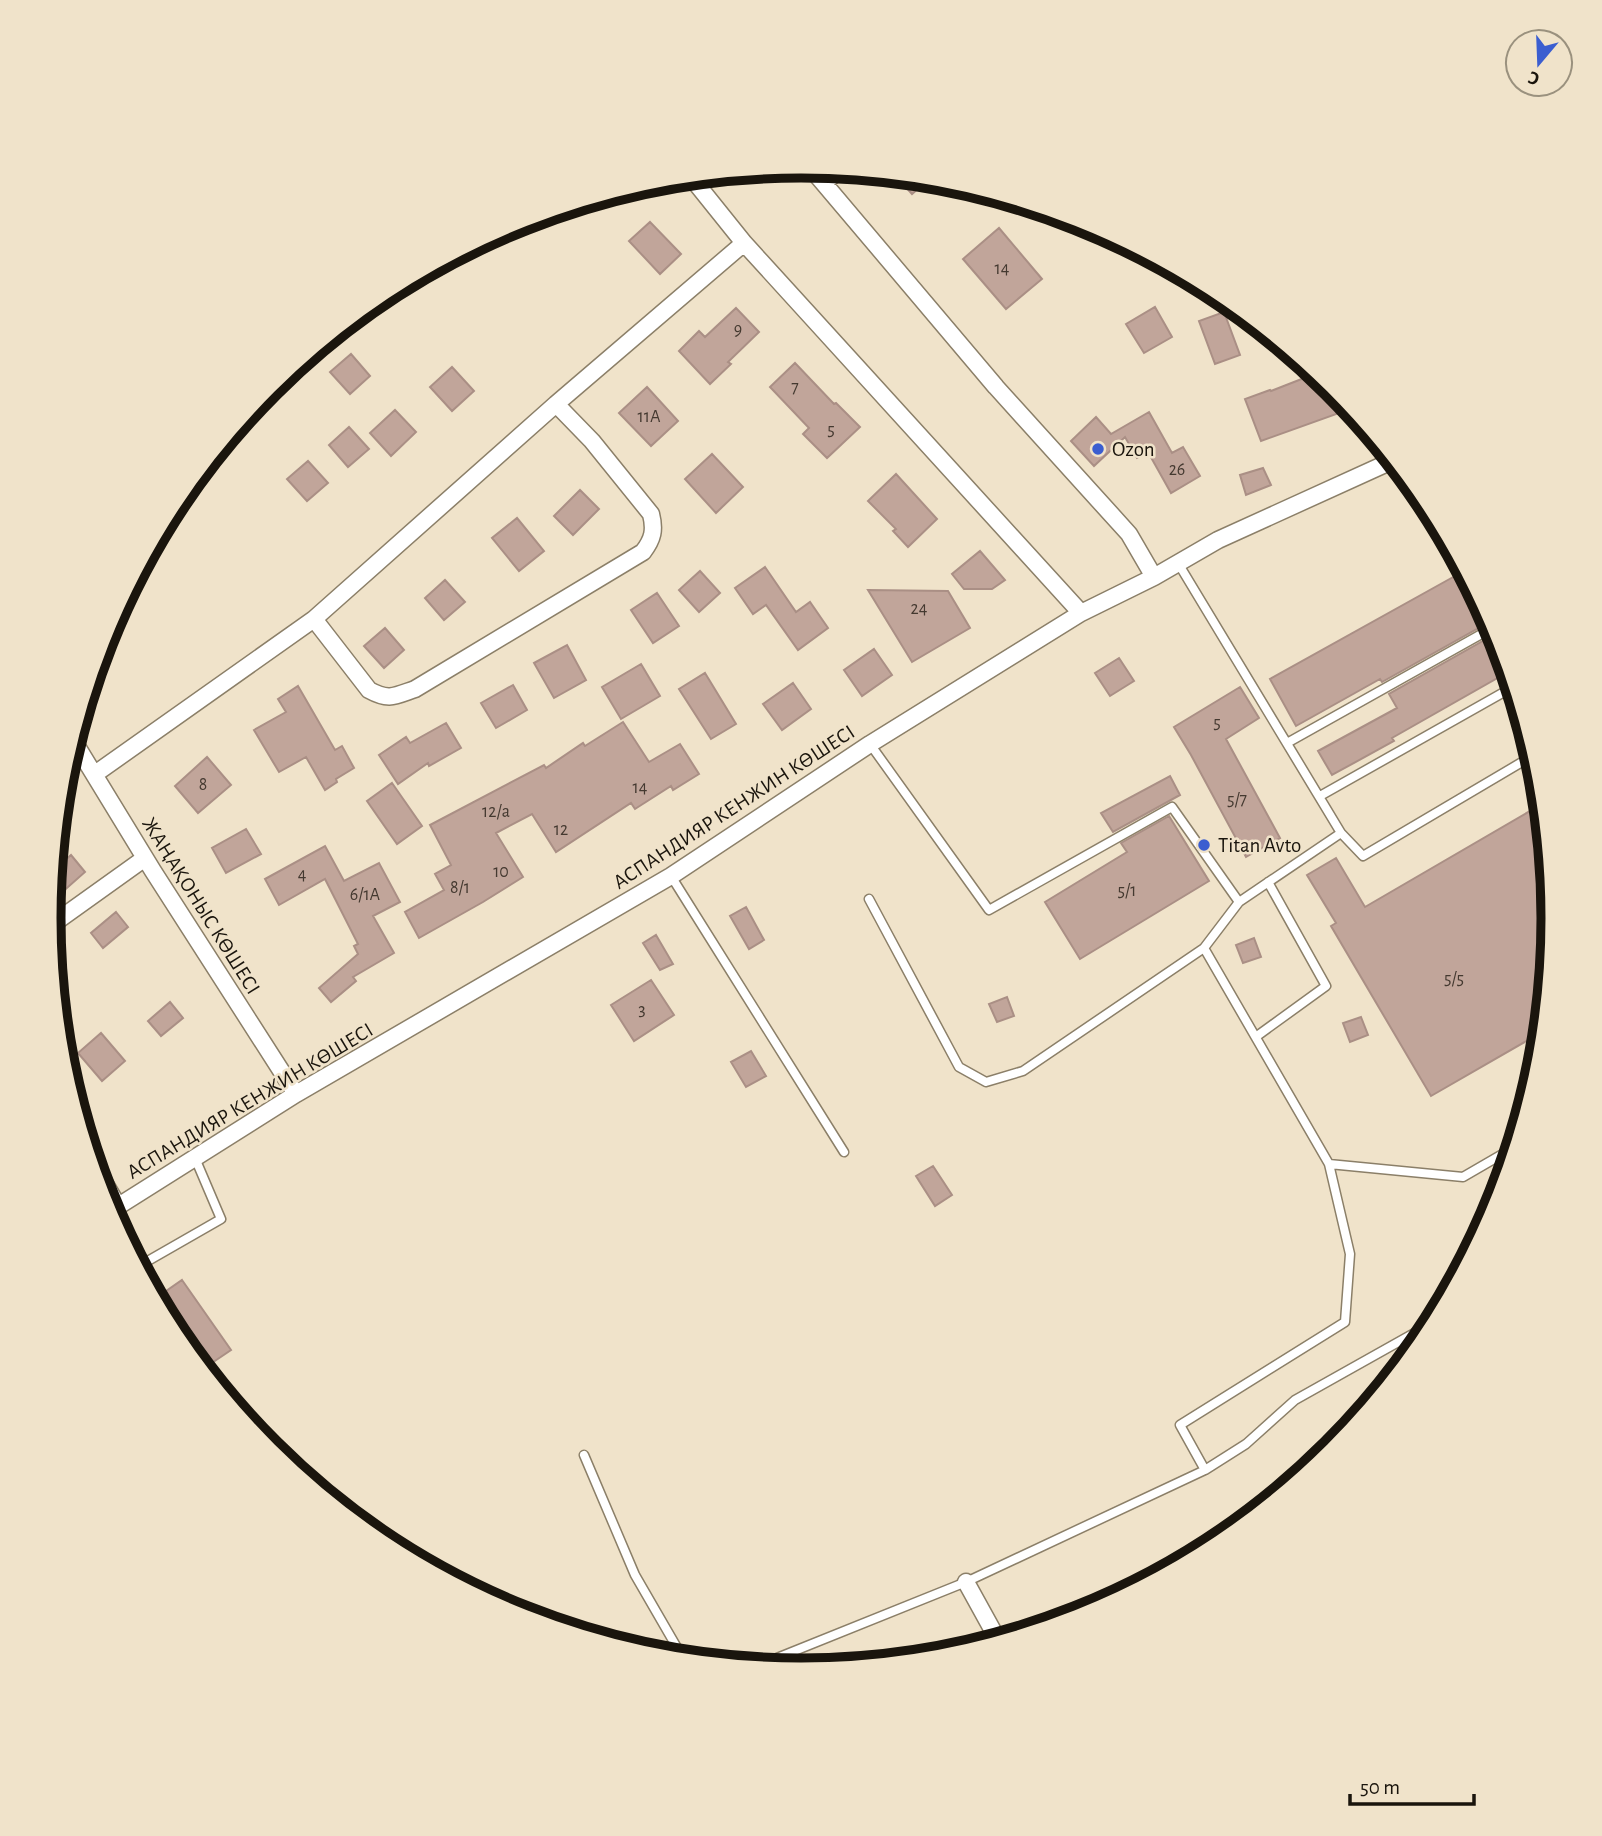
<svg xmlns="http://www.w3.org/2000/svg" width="1602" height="1836" viewBox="0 0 1602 1836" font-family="'Alegreya Sans',sans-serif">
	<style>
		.building { fill: #c1a59a; stroke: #aa8f85; stroke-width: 2 }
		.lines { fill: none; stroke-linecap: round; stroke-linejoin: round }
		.lane-casing { stroke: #8b7f68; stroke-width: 11 }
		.street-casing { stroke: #8b7f68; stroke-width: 19 }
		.lane { stroke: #fff; stroke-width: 8 }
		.street { stroke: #fff; stroke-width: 16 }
		.poi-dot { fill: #3b5ed0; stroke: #f0e3ca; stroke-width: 2.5 }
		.labels { text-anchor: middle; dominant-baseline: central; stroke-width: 5; stroke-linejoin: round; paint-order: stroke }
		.number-label { font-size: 18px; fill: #443930 }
		.poi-label { font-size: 21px; fill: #1a150d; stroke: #f0e3ca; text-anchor: start }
		.street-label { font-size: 21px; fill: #1a150d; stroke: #f0e3ca }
		.rim { fill: none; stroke: #1a150d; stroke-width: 9 }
	</style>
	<rect width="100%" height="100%" fill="#f0e3ca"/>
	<path class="building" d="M 895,175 L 918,178 L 929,179 L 912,194 Z
		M 650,222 L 681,254 L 660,274 L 629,241 Z
		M 999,228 L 1042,279 L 1006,309 L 963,259 Z
		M 1155,307 L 1172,337 L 1144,353 L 1126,324 Z
		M 736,308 L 759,332 L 728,362 L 731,364 L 710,384 L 679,351 L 699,331 L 705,337 Z
		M 1224,312 L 1240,355 L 1215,364 L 1199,321 Z
		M 351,354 L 370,376 L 350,394 L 330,372 Z
		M 795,363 L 834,404 L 836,403 L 860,427 L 827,458 L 803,434 L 809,428 L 770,387 Z
		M 452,367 L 474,391 L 452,411 L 430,387 Z
		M 1317,373 L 1331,385 L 1342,412 L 1261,441 L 1245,399 L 1270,390 L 1271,391 Z
		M 647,387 L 678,421 L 651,446 L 619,413 Z
		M 395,410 L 416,432 L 391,456 L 370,433 Z
		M 1149,412 L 1172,453 L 1183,447 L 1200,476 L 1171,493 L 1148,452 L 1137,458 L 1125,437 L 1094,466 L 1071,441 L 1096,417 L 1111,434 Z
		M 349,427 L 369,449 L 348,467 L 329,445 Z
		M 712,454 L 743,487 L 716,513 L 685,479 Z
		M 308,461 L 328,483 L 307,501 L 287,479 Z
		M 1263,468 L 1271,485 L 1246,495 L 1240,475 Z
		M 896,474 L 937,519 L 908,547 L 893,531 L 896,529 L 868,501 Z
		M 580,490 L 599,509 L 573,535 L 554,516 Z
		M 517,518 L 544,551 L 519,571 L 492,538 Z
		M 980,551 L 1005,580 L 992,589 L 964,589 L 952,574 Z
		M 765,567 L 796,612 L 810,602 L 828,628 L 798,650 L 766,605 L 753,614 L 735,588 Z
		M 700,571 L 720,593 L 699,612 L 679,590 Z
		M 1464,571 L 1491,621 L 1382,682 L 1380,679 L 1296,726 L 1270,679 Z
		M 445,580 L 465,602 L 444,620 L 425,598 Z
		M 868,590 L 948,591 L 970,628 L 912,662 Z
		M 657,593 L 679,626 L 653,643 L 631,610 Z
		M 385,628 L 404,650 L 384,668 L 364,646 Z
		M 1497,633 L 1508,672 L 1392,738 L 1394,741 L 1332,775 L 1318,751 L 1397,708 L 1389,694 Z
		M 567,645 L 586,680 L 554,698 L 534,663 Z
		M 874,649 L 892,675 L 862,696 L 844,670 Z
		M 1119,658 L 1134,681 L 1110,696 L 1095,673 Z
		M 641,664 L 660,696 L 621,719 L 602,687 Z
		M 705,673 L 736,724 L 711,739 L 679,689 Z
		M 793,683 L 811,709 L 782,730 L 763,704 Z
		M 513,685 L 527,710 L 496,728 L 481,703 Z
		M 298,686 L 335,750 L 342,746 L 354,768 L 336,779 L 337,782 L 325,790 L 306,757 L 279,772 L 254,730 L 286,712 L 278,699 Z
		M 1240,687 L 1259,718 L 1226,739 L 1280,838 L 1246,857 L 1191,755 L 1174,727 Z
		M 623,722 L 649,762 L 680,744 L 699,774 L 673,790 L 671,786 L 635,809 L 631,803 L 556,852 L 532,814 L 496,833 L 523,877 L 483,902 L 419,938 L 405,912 L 444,890 L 435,874 L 451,865 L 430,825 L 544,765 L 546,768 L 583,743 L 585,746 Z
		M 446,723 L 461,748 L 429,766 L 428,763 L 398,784 L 379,755 L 406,737 L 410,743 Z
		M 207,757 L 231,785 L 198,813 L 175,786 Z
		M 1170,776 L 1180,795 L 1113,832 L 1101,813 Z
		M 392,783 L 422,826 L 397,844 L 367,801 Z
		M 1542,804 L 1553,918 L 1542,1032 L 1431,1096 L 1331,926 L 1336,923 L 1307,875 L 1336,858 L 1365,907 Z
		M 1169,816 L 1209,881 L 1080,959 L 1045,902 L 1127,852 L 1121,843 Z
		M 246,829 L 261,854 L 226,873 L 212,848 Z
		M 325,846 L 344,881 L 379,863 L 400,902 L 373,916 L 394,953 L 353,977 L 356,981 L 331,1002 L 319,988 L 358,954 L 354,946 L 358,944 L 325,879 L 279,905 L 265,879 Z
		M 71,855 L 85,872 L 51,902 L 54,870 Z
		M 746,907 L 764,940 L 749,949 L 730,916 Z
		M 116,912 L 128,927 L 103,948 L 91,933 Z
		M 656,935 L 673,964 L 660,970 L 643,943 Z
		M 1254,938 L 1261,957 L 1243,963 L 1236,945 Z
		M 651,980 L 674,1015 L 634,1041 L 611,1005 Z
		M 1007,997 L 1014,1016 L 997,1022 L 989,1004 Z
		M 170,1002 L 183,1018 L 161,1036 L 148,1021 Z
		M 1361,1017 L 1368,1035 L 1350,1042 L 1343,1023 Z
		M 101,1033 L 125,1061 L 102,1081 L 78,1053 Z
		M 751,1051 L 766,1076 L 746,1087 L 731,1062 Z
		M 933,1166 L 952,1195 L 935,1206 L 916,1176 Z
		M 182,1280 L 231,1350 L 203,1369 L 176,1335 L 156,1298 Z"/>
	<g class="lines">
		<defs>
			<path id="lane" d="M 1178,563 L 1341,833
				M 1287,743 L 1494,627
				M 870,744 L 989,910 L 1172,807 L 1239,902 L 1341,833 L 1363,856 L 1534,755
				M 1320,796 L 1513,687
				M 671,876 L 844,1152
				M 869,899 L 959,1067 L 986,1082 L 1023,1071 L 1204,948
				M 1257,1036 L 1326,986 L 1268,882
				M 1329,1164 L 1463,1177 L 1513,1148
				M 139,1266 L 221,1219 L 195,1158
				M 584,1455 L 635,1575 L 683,1658
				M 1205,1470 L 1180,1425 L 1345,1322 L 1350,1254 L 1329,1164 L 1204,948 L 1239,902
				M 757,1666 L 966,1582 L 1205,1470 L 1246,1444 L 1295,1400 L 1434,1322"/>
			<path id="street" d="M 810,167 L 996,387 L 1129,534 L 1154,577
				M 691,177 L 744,243
				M 824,183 L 839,170
				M 314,619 L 556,404
				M 73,740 L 153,871 L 296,1094
				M 95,774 L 314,619 L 369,690 C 389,701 395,696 415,689 L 643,552 C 653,539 655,530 651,514 L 592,441 L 556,404 L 744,243 L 1081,613
				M 50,926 L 145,858
				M 94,1165 L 118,1206
				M 109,1212 L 296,1094 L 671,876 L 870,744 L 1081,613 L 1154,577 L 1218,540 L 1394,460
				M 966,1582 L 998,1640"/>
		</defs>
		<use href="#lane" class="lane-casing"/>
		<use href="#street" class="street-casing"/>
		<use href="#lane" class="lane"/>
		<use href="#street" class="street"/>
	</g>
	<g class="poi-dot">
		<circle cx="1098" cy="449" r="7"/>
		<circle cx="1204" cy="845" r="7"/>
	</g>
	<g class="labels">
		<g class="number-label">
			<text x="1002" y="269">14</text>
			<text x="738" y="330">9</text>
			<text x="795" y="388">7</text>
			<text x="649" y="417">11А</text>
			<text x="831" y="430">5</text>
			<text x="1177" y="470">26</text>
			<text x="919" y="609">24</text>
			<text x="1217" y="723">5</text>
			<text x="203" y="785">8</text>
			<text x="640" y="788">14</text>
			<text x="1237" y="800">5/7</text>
			<text x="496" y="812">12/а</text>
			<text x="561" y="830">12</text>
			<text x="501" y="872">10</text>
			<text x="302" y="875">4</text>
			<text x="460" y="888">8/1</text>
			<text x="1127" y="891">5/1</text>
			<text x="365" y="895">6/1А</text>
			<text x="1454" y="979">5/5</text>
			<text x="642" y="1010">3</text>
		</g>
		<g class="poi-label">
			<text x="1112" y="449">Ozon</text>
			<text x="1218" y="845">Titan Avto</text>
		</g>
		<g class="street-label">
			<text transform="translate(734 807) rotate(-33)">АСПАНДИЯР КЕНЖИН КӨШЕСІ</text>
			<text transform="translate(201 906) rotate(58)">ЖАҢАҚОНЫС КӨШЕСІ</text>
			<text transform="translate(250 1101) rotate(-31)">АСПАНДИЯР КЕНЖИН КӨШЕСІ</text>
		</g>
	</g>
	<path d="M0 0H1602V1836H0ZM61 918a740 740 0 1 1 1480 0a740 740 0 1 1-1480 0Z" fill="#f0e3ca" fill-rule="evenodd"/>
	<path class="rim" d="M61 918a740 740 0 1 1 1480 0a740 740 0 1 1-1480 0Z"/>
	<g transform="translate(1539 63) rotate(199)"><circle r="33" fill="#f0e3ca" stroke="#9a917e" stroke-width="2"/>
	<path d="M0-5L12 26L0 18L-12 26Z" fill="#3b5ed0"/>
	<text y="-10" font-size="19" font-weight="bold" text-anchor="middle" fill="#1a150d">С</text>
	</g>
	<path d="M1350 1794v10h124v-10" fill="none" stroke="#1a150d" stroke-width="3.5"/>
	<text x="1360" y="1794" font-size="21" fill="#1a150d" stroke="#f0e3ca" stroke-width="5" paint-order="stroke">50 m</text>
</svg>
